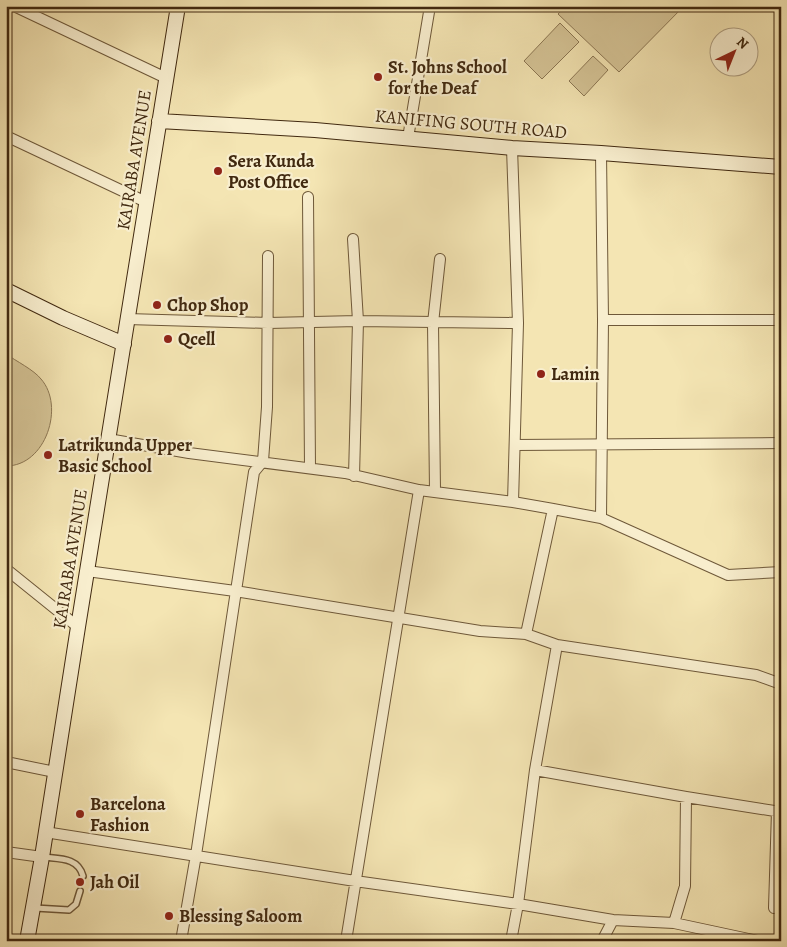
<svg xmlns="http://www.w3.org/2000/svg" width="787" height="947" viewBox="0 0 787 947" font-family="Alegreya,serif">
	<style>
		.garden { fill: #d6c597; stroke: #8c7754 }
		.lines { fill: none; stroke-linecap: round; stroke-linejoin: round }
		.lane-casing { stroke: #6e5839; stroke-width: 8 }
		.street-casing { stroke: #6e5839; stroke-width: 12 }
		.secondary-casing { stroke: #412910; stroke-width: 16 }
		.lane { stroke: #f8eece; stroke-width: 5 }
		.street { stroke: #f8eece; stroke-width: 10 }
		.secondary { stroke: #f8eece; stroke-width: 14 }
		.poi-dot { fill: #8f2418; stroke: #f8eece; stroke-width: 2 }
		.labels { text-anchor: middle; dominant-baseline: central; stroke-width: 4.5; stroke-linejoin: round; paint-order: stroke }
		.poi-label { font-size: 18px; font-weight: bold; fill: #412910; stroke: #f8eece; text-anchor: start }
		.street-label { font-size: 18px; fill: #412910; stroke: #f8eece }
	</style>
	<rect width="100%" height="100%" fill="#f4e5b3"/>
	<filter id="stains"><feTurbulence type="fractalNoise" baseFrequency=".004" numOctaves="4"/><feColorMatrix values="0 0 0 0 .2 0 0 0 0 .09 0 0 0 0 .02 0 0 0 .5 -.17"/></filter>
	<radialGradient id="worn" r=".72"><stop offset=".6" stop-color="#630" stop-opacity="0"/><stop offset="1" stop-color="#630" stop-opacity=".3"/></radialGradient>
	<path class="garden" d="M 566,6 L 684,6 L 619,72 L 558,14 Z
		M 560,23 L 579,42 L 542,79 L 524,61 Z
		M 593,56 L 608,70 L 584,96 L 569,81 Z
		M 6,354 C 16,361 34,370 41,379 C 65,406 46,466 6,466 Z"/>
	<g class="lines">
		<defs>
			<path id="lane" d="M 43,857 C 59,859 78,857 83,876
				M 35,908 L 69,910 L 76,904 L 80,891"/>
			<path id="street" d="M 14,6 L 166,78
				M 6,136 L 146,202
				M 408,138 L 430,6
				M 512,148 L 518,323 L 513,502
				M 308,197 L 310,468
				M 353,239 L 358,321 L 354,476
				M 127,319 L 268,323 L 358,321 L 518,323
				M 603,320 L 781,320
				M 108,439 L 189,453 L 345,473 L 419,490 L 513,502 L 553,509 L 601,518 L 728,575 L 781,572
				M 515,445 L 781,443
				M 435,491 L 433,323 L 440,259
				M 601,518 L 603,320 L 601,153
				M 6,569 L 78,627
				M 87,571 L 235,591 L 480,631 L 526,634 L 557,645 L 756,675 L 781,684
				M 526,634 L 553,509
				M 6,762 L 55,772
				M 535,770 L 686,797 L 781,812
				M 45,832 L 355,881 L 518,904 L 613,920 L 674,923 L 758,941
				M 6,852 L 42,857
				M 774,908 L 777,811
				M 674,923 L 685,886 L 686,797
				M 181,941 L 196,855 L 254,472 L 263,461 L 267,407 L 268,256
				M 346,941 L 419,490
				M 511,941 L 518,904 L 535,770 L 557,645
				M 602,941 L 613,920"/>
			<path id="secondary" d="M 159,121 L 315,130 L 512,148 L 601,153 L 781,167
				M 6,290 L 63,318 L 124,344
				M 27,941 L 42,857 L 78,627 L 178,6"/>
		</defs>
		<use href="#lane" class="lane-casing"/>
		<use href="#street" class="street-casing"/>
		<use href="#secondary" class="secondary-casing"/>
		<use href="#lane" class="lane"/>
		<use href="#street" class="street"/>
		<use href="#secondary" class="secondary"/>
	</g>
	<g class="poi-dot">
		<circle cx="378" cy="77" r="5"/>
		<circle cx="218" cy="171" r="5"/>
		<circle cx="157" cy="305" r="5"/>
		<circle cx="168" cy="339" r="5"/>
		<circle cx="541" cy="374" r="5"/>
		<circle cx="48" cy="455" r="5"/>
		<circle cx="80" cy="814" r="5"/>
		<circle cx="80" cy="882" r="5"/>
		<circle cx="169" cy="916" r="5"/>
	</g>
	<g class="labels">
		<g class="poi-label">
			<text x="388" y="67">St. Johns School<tspan x="388" dy="21">for the Deaf</tspan></text>
			<text x="228" y="161">Sera Kunda<tspan x="228" dy="21">Post Office</tspan></text>
			<text x="167" y="305">Chop Shop</text>
			<text x="178" y="339">Qcell</text>
			<text x="551" y="374">Lamin</text>
			<text x="58" y="445">Latrikunda Upper<tspan x="58" dy="21">Basic School</tspan></text>
			<text x="90" y="804">Barcelona<tspan x="90" dy="21">Fashion</tspan></text>
			<text x="90" y="882">Jah Oil</text>
			<text x="179" y="916">Blessing Saloom</text>
		</g>
		<g class="street-label">
			<text transform="translate(471 124) rotate(5)">KANIFING SOUTH ROAD</text>
			<text transform="translate(134 160) rotate(-81)">KAIRABA AVENUE</text>
			<text transform="translate(70 559) rotate(-81)">KAIRABA AVENUE</text>
		</g>
	</g>
	<rect width="787" height="947" fill="none" stroke="#f4e5b3" stroke-width="25"/>
	<rect x="8" y="8" width="772" height="932" fill="none" stroke="#412910" stroke-width="2.5"/>
	<rect x="12" y="12" width="762" height="922" fill="none" stroke="#412910"/>
	<g transform="translate(734 52) rotate(43)"><circle r="24" fill="#f8eece" stroke="#af9f82"/>
	<path d="M0-4L9 19L0 12L-9 19Z" fill="#8f2418"/>
	<text y="-8" font-size="14" font-weight="bold" text-anchor="middle" fill="#412910">N</text>
	</g>
	<rect width="100%" height="100%" filter="url(#stains)"/>
	<rect width="100%" height="100%" fill="url(#worn)"/>
</svg>
